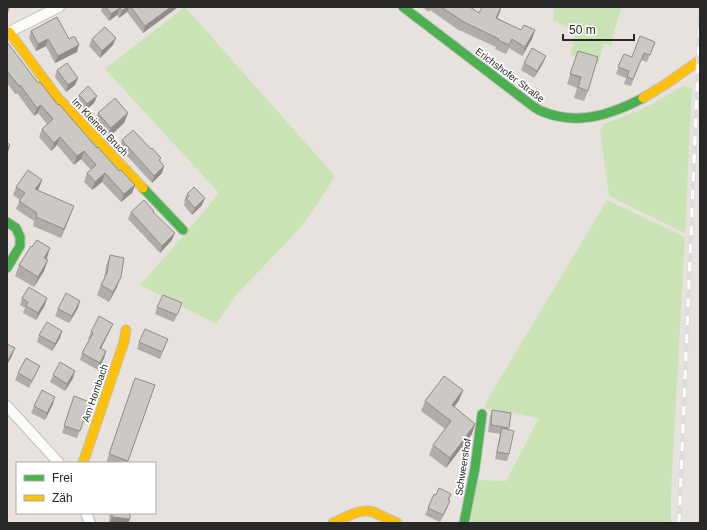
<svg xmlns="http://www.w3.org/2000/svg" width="707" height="530" viewBox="0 0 707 530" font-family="Arial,sans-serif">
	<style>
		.green { fill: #cae3b5 }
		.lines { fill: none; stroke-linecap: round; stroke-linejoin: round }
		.street-casing { stroke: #c0bfbf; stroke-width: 12 }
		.fast-casing { stroke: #c0bfbf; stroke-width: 11 }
		.slow-casing { stroke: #c0bfbf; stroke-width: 11 }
		.street { stroke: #fbfbfa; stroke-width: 10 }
		.fast { stroke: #4caf50; stroke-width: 9 }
		.slow { stroke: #ffc107; stroke-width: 9 }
		.rail-casing { stroke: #dcdcde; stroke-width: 4.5 }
		.rail { stroke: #fff; stroke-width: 3; stroke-dasharray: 9; stroke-linecap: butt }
		.wall { fill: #afaca9 }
		.shaded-wall { fill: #8f8c89 }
		.building { fill: #ccc8c4; stroke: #8f8c89 }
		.labels { text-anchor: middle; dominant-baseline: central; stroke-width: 3.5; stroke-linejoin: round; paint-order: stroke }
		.street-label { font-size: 10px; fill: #282828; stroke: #fff }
	</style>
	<rect width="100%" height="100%" fill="#e7e2dd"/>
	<path class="green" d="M 185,7 L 335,176 L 316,206 L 302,226 L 237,294 L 216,324 L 140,285 L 187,232 L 219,193 L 105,69 Z
		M 553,7 L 622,7 L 614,31 L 611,46 L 604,43 L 598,64 L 570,55 L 576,32 L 553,20 L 554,8 Z
		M 683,86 L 692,88 L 685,233 L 609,196 L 600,131 L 604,124 L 643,109 Z
		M 607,200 L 685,237 L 671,493 L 671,523 L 470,523 L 477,480 L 506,481 L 539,418 L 485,408 L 486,402 Z"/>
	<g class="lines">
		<defs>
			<path id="street" d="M 7,33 L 59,7
				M 7,406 L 59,463
				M 86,513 L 90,523"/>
			<path id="fast" d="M 403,7 L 534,107 C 541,112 548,114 557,116 C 587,123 616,112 643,98
				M 143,188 L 183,230
				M 7,222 L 16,228 L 20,237 L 20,246 L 7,268
				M 464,523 L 475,468 L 482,414"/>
			<path id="slow" d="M 9,32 L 58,98 L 143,188
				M 643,98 L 666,84 L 700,60
				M 83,463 L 124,342 L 126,330
				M 333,523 C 345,518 359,508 373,512 C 381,515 389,520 397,523"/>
		</defs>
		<use href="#street" class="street-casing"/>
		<use href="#fast" class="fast-casing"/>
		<use href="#slow" class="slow-casing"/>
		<use href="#street" class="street"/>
		<use href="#fast" class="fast"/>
		<use href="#slow" class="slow"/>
		<defs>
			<path id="rail" d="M 679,523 L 700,17"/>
		</defs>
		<use href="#rail" class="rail-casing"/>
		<use href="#rail" class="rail"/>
	</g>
	<path class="wall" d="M 102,7 L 178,7 L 143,33 L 127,12 L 119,18 L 117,15 L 109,21 L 101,11 Z
		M 422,7 L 470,7 L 479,13 L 500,12 L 497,18 L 521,30 L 535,30 L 532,39 L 522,56 L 509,48 L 506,54 L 495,49 L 496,47 L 461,31 L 460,31 L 430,10 L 429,12 Z
		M 31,31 L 69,39 L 77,52 L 55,63 L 46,46 L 36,51 L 29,38 Z
		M 92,39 L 113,45 L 100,58 L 89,46 Z
		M 7,42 L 38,83 L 58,105 L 119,171 L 135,185 L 132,193 L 121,202 L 102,182 L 92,190 L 84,182 L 87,173 L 91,170 L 81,159 L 74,165 L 57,145 L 51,151 L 39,137 L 42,129 L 47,124 L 38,113 L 34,116 L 17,93 L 16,95 L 7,83 Z
		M 655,42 L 647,62 L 641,60 L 631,86 L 624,84 L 626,78 L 616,74 L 624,54 L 632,57 Z
		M 578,51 L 588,91 L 584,101 L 574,98 L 577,88 L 567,84 Z
		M 546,56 L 543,63 L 534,78 L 521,70 L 524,63 Z
		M 57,70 L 78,78 L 75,85 L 66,92 L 55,77 Z
		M 79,95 L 97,96 L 94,103 L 85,111 L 76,102 Z
		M 98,113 L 128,113 L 124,123 L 108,138 L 94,123 Z
		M 122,140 L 151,149 L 161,158 L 160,162 L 162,173 L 152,183 L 119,147 Z
		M 42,180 L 39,188 L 38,190 L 71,214 L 61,238 L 33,226 L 34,221 L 16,209 L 20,200 L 13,195 L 16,187 Z
		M 187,194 L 202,205 L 192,215 L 184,205 L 185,202 L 184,201 Z
		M 131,212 L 154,212 L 172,240 L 160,253 L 128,219 Z
		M 110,255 L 117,287 L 109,302 L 97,295 L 101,285 L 104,279 L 106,266 Z
		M 47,258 L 44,271 L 34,287 L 15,276 L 19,265 Z
		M 22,298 L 45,305 L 36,320 L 23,313 L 25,308 L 20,305 Z
		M 157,307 L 179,310 L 174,322 L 155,314 Z
		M 78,308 L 69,323 L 55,316 L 58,309 Z
		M 113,324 L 101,348 L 106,351 L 104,358 L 98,370 L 80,360 L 82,353 L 90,339 L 88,339 L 91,332 Z
		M 62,331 L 60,338 L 52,351 L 37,342 L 39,335 Z
		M 168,339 L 160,359 L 137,349 L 139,342 Z
		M 75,371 L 73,378 L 65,391 L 50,382 L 53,375 Z
		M 37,372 L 29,388 L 15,380 L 18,373 Z
		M 135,378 L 155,385 L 127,463 L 106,463 Z
		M 463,390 L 459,400 L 454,407 L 472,434 L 446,468 L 429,455 L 433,445 L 445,429 L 421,411 L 425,401 Z
		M 74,396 L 92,403 L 85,422 L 83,421 L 77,438 L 62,433 Z
		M 53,404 L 45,420 L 31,413 L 34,406 Z
		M 492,410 L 511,413 L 508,429 L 509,454 L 507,461 L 495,459 L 500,434 L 488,432 L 490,417 Z
		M 451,494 L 447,508 L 440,522 L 425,515 L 428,508 Z
		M 110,513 L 130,513 L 130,519 L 128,523 L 109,523 Z"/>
	<path class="shaded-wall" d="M 10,7 L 7,16 L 7,9 Z
		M 127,7 L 129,7 L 127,12 L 119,18 L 122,11 Z
		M 171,7 L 178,7 L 143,33 L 145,26 Z
		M 501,7 L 500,12 L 493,27 L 496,18 Z
		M 120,8 L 117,15 L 109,21 L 111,14 Z
		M 535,30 L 532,39 L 522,56 L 525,47 Z
		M 116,38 L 113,45 L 100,58 L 102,51 Z
		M 48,39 L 46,46 L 36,51 L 38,44 Z
		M 79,45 L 77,52 L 55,63 L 58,56 Z
		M 546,56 L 543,63 L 534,78 L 537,71 Z
		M 78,78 L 75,85 L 66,92 L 68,85 Z
		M 97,96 L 94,103 L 85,111 L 87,104 Z
		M 41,105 L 38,113 L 34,116 L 37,108 Z
		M 128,113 L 124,123 L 108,138 L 111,128 Z
		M 60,137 L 57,145 L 51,151 L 54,143 Z
		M 10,145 L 8,152 L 7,153 L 7,150 Z
		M 84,151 L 81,159 L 74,165 L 77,156 Z
		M 164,166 L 162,173 L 152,183 L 154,176 Z
		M 105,173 L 102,182 L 92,190 L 95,182 Z
		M 42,180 L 39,188 L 32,198 L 35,189 Z
		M 135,185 L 132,193 L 121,202 L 124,194 Z
		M 205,198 L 202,205 L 192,215 L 195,208 Z
		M 74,206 L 71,214 L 61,238 L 64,229 Z
		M 175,233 L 172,240 L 160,253 L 162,246 Z
		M 50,248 L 47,258 L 40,269 L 44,258 Z
		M 48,260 L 44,271 L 34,287 L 38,277 Z
		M 121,277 L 117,287 L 109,302 L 113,292 Z
		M 47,298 L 45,305 L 36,320 L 38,313 Z
		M 80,301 L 78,308 L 69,323 L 72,316 Z
		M 113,324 L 110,330 L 98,355 L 100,348 Z
		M 62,331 L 60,338 L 52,351 L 55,344 Z
		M 15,348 L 12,356 L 7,365 L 7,362 Z
		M 106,351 L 104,358 L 98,370 L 100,363 Z
		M 75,371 L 73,378 L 65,391 L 67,384 Z
		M 463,390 L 459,400 L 448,416 L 452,405 Z
		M 55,397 L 53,404 L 45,420 L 47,413 Z
		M 475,424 L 472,434 L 446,468 L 450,458 Z
		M 450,501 L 447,508 L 440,522 L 443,515 Z
		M 112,517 L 130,519 L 128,523 L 110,523 Z"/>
	<path class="building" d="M 106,7 L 127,7 L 122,11 L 120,8 L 111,14 Z
		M 131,7 L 171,7 L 145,26 Z
		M 441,7 L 470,7 L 479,13 L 482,7 L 501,7 L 496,18 L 521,30 L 524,25 L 535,30 L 525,47 L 512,39 L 509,45 L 498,40 L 499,39 L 464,22 Z
		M 57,17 L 69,39 L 72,37 L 75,37 L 79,45 L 58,56 L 48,39 L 38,44 L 31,31 Z
		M 105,27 L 116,38 L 102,51 L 92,39 Z
		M 640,36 L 655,42 L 650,55 L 644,53 L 633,79 L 627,77 L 629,71 L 618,67 L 624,54 L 632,57 Z
		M 7,42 L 38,83 L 40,82 L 58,105 L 59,104 L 97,148 L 98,147 L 119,171 L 121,170 L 135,185 L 124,194 L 105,173 L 95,182 L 87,173 L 96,165 L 84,151 L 77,156 L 60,137 L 54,143 L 42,129 L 53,119 L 41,105 L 37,108 L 20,85 L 19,86 L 7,71 Z
		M 532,48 L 546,56 L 537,71 L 524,63 Z
		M 578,51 L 598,57 L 588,91 L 578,87 L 581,77 L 570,74 Z
		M 67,63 L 78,78 L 68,85 L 57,70 Z
		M 88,86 L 97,96 L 87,104 L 79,95 Z
		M 115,98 L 128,113 L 111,128 L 98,113 Z
		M 133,130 L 151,149 L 152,148 L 161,158 L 159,160 L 164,166 L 154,176 L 122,140 Z
		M 7,142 L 10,145 L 7,150 Z
		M 28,170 L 42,180 L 35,189 L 74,206 L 64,229 L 36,217 L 37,213 L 19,201 L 25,193 L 16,187 Z
		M 194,187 L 205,198 L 195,208 L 186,198 L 189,196 L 187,194 Z
		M 144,200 L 154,211 L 153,212 L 175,233 L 162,246 L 131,212 Z
		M 37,240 L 50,248 L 44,258 L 48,260 L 38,277 L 19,265 L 31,246 L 32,247 Z
		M 110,255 L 124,258 L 121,277 L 113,292 L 101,285 L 107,273 Z
		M 29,287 L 47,298 L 38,313 L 26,306 L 28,302 L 22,298 Z
		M 66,293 L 80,301 L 72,316 L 58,309 Z
		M 163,295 L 182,303 L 177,315 L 157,307 Z
		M 99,316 L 113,324 L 100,348 L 106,351 L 100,363 L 82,353 L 93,333 L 91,332 Z
		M 47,322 L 62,331 L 55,344 L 39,335 Z
		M 145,329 L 168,339 L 162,352 L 139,342 Z
		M 7,344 L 15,348 L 7,362 Z
		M 26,358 L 40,366 L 32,381 L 18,373 Z
		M 60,362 L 75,371 L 67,384 L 53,375 Z
		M 444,376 L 463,390 L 452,405 L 475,424 L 450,458 L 433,445 L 451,421 L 425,401 Z
		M 135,378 L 155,385 L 128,461 L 109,454 Z
		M 42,390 L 55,397 L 47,413 L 34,406 Z
		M 74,396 L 92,403 L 88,415 L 86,414 L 80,431 L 64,426 Z
		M 492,410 L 511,413 L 509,428 L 491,425 Z
		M 502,428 L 514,431 L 509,454 L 497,452 Z
		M 439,488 L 451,494 L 448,500 L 450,501 L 443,515 L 428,508 L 434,494 L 436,495 Z
		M 112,513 L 130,513 L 130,519 L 112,517 Z"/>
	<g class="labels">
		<g class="street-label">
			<text transform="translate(510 75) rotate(37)">Erichshofer Straße</text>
			<text transform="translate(100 127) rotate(46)">Im Kleinen Bruch</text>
			<text transform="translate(95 393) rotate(-71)">Am Hombach</text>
			<text transform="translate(463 467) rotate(-81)">Schweershof</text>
		</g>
	</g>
	<rect width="707" height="530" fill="none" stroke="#282828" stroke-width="16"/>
	<rect x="16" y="462" width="140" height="52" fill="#ffffff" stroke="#a9a9a9"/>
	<rect x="24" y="475" width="20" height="6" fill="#4caf50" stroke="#a9a9a9"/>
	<text x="52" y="482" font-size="12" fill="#282828">Frei</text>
	<rect x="24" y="495" width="20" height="6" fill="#ffc107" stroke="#a9a9a9"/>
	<text x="52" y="502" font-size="12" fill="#282828">Zäh</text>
	<path d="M563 34v6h71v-6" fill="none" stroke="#282828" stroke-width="2"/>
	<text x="569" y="34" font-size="12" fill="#282828" stroke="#ffffff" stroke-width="3" paint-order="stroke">50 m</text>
</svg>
